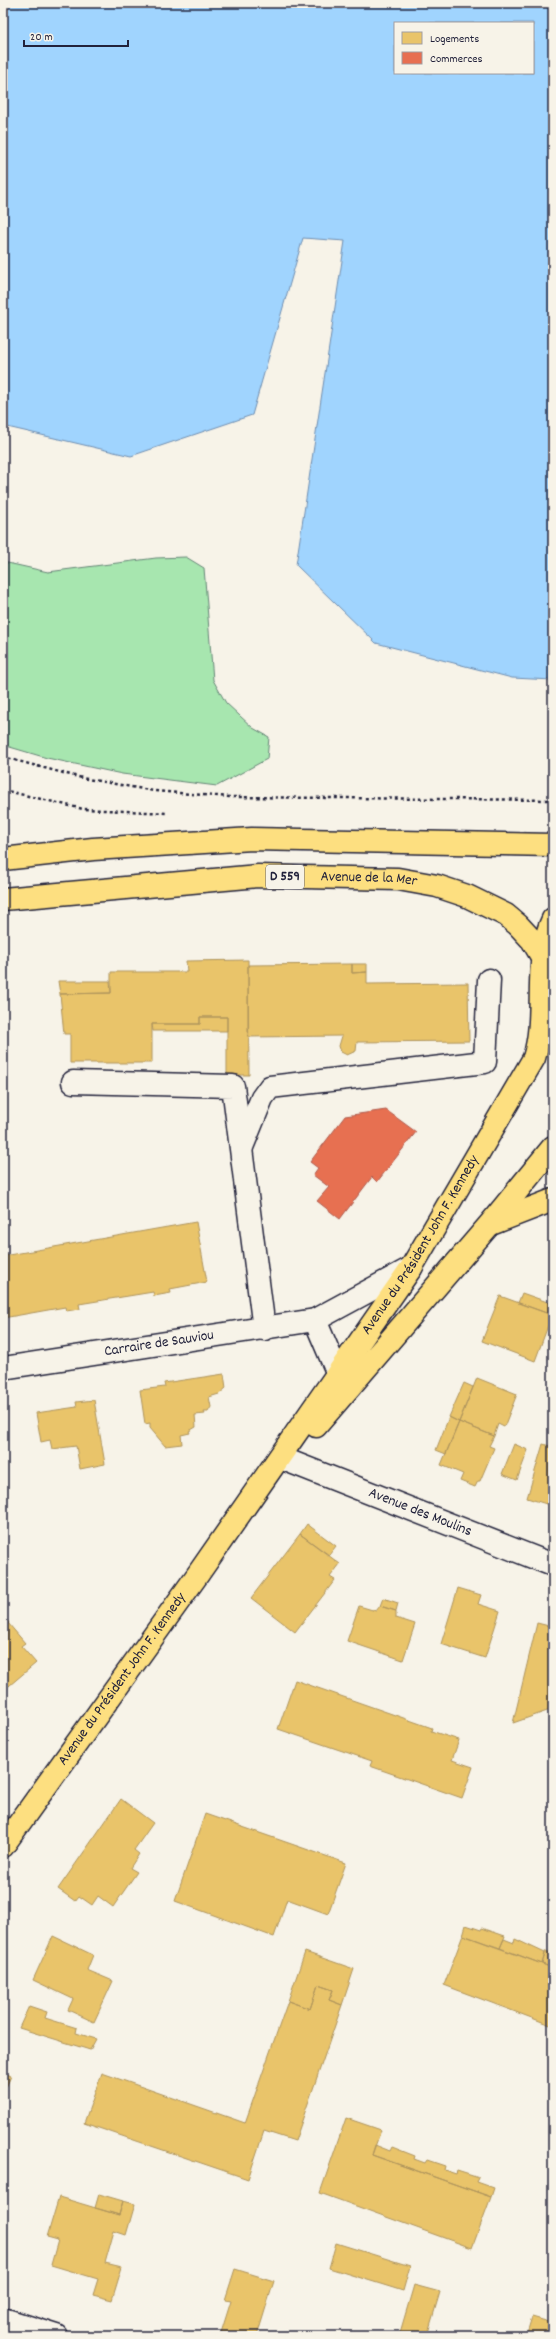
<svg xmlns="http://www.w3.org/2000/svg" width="556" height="2339" viewBox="0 0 556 2339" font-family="Dekko,sans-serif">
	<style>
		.green { fill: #a7e6af; stroke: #648475 }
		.water { fill: #a0d4fe; stroke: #6e8db0; fill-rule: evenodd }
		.homes { fill: #e9c46a; stroke: #ad935c }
		.shops { fill: #e76f51; stroke: #ac584a }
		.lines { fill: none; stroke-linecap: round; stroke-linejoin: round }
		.minor-casing { stroke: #22223b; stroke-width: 25 }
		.major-casing { stroke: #22223b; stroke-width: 25 }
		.path { stroke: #22223b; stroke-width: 2.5; stroke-dasharray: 3 3; stroke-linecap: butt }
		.minor { stroke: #f7f3e8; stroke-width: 22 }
		.major { stroke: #fddf80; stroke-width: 22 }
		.labels { text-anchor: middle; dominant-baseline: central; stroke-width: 4; stroke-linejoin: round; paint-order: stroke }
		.shield { fill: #f7f3e8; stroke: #62616f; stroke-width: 1 }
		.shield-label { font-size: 14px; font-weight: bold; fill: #22223b }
		.street-label { font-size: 15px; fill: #22223b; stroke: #f7f3e8 }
	</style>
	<rect width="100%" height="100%" fill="#f7f3e8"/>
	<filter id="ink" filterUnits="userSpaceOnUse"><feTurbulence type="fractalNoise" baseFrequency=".025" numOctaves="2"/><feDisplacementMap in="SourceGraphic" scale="8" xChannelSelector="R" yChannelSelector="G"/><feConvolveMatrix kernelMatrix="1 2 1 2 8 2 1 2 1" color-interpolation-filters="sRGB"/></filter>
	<g filter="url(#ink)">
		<path class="green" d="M 186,557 L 204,568 L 213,680 L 226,703 L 253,728 L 269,737 L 267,759 L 217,786 L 122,774 L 47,758 L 3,745 L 3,562 L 48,572 L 156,558 Z"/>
		<path class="water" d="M 3,3 L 553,3 L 553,680 L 512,678 L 376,643 L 296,565 L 345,241 L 303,238 L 252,415 L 131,456 L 3,426 ZM 395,23 L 533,23 L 533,73 L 395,73 Z"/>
		<path class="homes" d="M 248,960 L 249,1075 L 227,1075 L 227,1017 L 200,1017 L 200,1024 L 152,1024 L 152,1063 L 70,1063 L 70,1034 L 64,1034 L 60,994 L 111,993 L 111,972 L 187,972 L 186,961 Z
			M 352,964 L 352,973 L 367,972 L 367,984 L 468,983 L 469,1041 L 357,1042 L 356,1051 L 347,1055 L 341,1052 L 339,1046 L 342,1036 L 248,1037 L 248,965 Z
			M 352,964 L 367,964 L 367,972 L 352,973 Z
			M 58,981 L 110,981 L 111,993 L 60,994 Z
			M 200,1017 L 227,1017 L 227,1031 L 153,1031 L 152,1024 L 200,1024 Z
			M 196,1222 L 207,1282 L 170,1289 L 171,1293 L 154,1296 L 153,1292 L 79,1304 L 80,1309 L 66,1311 L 65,1307 L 3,1318 L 3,1256 Z
			M 522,1293 L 553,1304 L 552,1315 L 518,1303 Z
			M 500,1296 L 552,1315 L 535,1361 L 482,1341 Z
			M 224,1374 L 226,1388 L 219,1394 L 209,1397 L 211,1407 L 208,1412 L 204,1412 L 205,1414 L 195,1415 L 196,1427 L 189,1431 L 190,1433 L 181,1435 L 182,1444 L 165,1446 L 150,1428 L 150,1423 L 145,1424 L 140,1390 L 165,1387 L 164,1383 Z
			M 477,1378 L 517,1394 L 504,1427 L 498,1424 L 494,1436 L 459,1422 Z
			M 464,1383 L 473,1387 L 459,1422 L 449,1417 Z
			M 94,1400 L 105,1464 L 80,1469 L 76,1446 L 52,1449 L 50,1440 L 41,1442 L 36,1413 L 77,1407 L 76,1402 Z
			M 449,1417 L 459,1422 L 446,1454 L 436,1450 Z
			M 459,1422 L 494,1436 L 489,1446 L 494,1448 L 480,1481 L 478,1481 L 475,1487 L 460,1481 L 463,1474 L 441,1465 Z
			M 514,1444 L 528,1450 L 517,1480 L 502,1474 Z
			M 543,1444 L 553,1447 L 553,1506 L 527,1498 Z
			M 307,1524 L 336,1546 L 329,1555 L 300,1534 Z
			M 300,1534 L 340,1564 L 330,1577 L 335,1580 L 295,1632 L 251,1598 Z
			M 458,1588 L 481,1595 L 478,1604 L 500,1611 L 485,1658 L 441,1644 Z
			M 383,1598 L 398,1603 L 396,1611 L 380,1606 Z
			M 359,1606 L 376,1611 L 380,1606 L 396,1611 L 396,1618 L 415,1624 L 403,1660 L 347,1641 Z
			M 3,1615 L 9,1623 L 3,1628 Z
			M 8,1623 L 25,1643 L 21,1646 L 36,1663 L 3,1691 L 3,1628 Z
			M 537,1623 L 553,1627 L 553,1709 L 513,1723 Z
			M 295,1680 L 432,1728 L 431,1731 L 459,1740 L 452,1760 L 473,1767 L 462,1798 L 370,1766 L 372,1761 L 278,1729 Z
			M 121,1799 L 153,1823 L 134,1850 L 139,1854 L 130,1868 L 137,1872 L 113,1907 L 98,1896 L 92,1905 L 79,1896 L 75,1901 L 58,1889 Z
			M 205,1814 L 346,1863 L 328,1914 L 287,1899 L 274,1937 L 175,1901 Z
			M 466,1925 L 481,1930 L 482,1928 L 505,1936 L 500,1948 L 463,1935 Z
			M 463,1935 L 553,1968 L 553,2026 L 444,1985 Z
			M 53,1936 L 93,1955 L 87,1970 L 113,1981 L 94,2022 L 68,2010 L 73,1999 L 33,1980 Z
			M 504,1939 L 514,1943 L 515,1939 L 545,1953 L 542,1964 L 500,1948 Z
			M 546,1951 L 553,1954 L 553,1968 L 542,1964 Z
			M 305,1952 L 354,1969 L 342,2005 L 329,2000 L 333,1990 L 318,1985 L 310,2009 L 288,2001 Z
			M 318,1985 L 333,1990 L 329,2000 L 342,2005 L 295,2141 L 264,2131 L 248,2179 L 84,2123 L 102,2073 L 245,2123 L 288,2001 L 310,2009 Z
			M 29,2006 L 47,2012 L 45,2018 L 77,2028 L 76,2033 L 96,2039 L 90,2050 L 19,2028 Z
			M 3,2072 L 11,2076 L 3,2094 Z
			M 346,2118 L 381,2130 L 372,2155 L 491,2197 L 472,2248 L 320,2193 Z
			M 375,2145 L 390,2151 L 392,2147 L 415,2156 L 414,2159 L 425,2163 L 427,2160 L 445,2166 L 444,2170 L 456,2174 L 457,2171 L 479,2178 L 477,2182 L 494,2188 L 491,2197 L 372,2155 Z
			M 99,2194 L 123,2201 L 119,2215 L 95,2208 Z
			M 59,2197 L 119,2215 L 123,2201 L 135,2204 L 126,2235 L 114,2231 L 105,2263 L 122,2267 L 112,2300 L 93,2295 L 98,2279 L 51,2265 L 58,2240 L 47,2237 Z
			M 336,2243 L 410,2266 L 403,2291 L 329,2268 Z
			M 235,2269 L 274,2281 L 257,2336 L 220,2336 L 231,2301 L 225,2300 Z
			M 414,2285 L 440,2292 L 427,2336 L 399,2336 Z
			M 532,2317 L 553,2323 L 553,2336 L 526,2336 Z"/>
		<path class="shops" d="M 386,1110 L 416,1132 L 377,1182 L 372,1177 L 340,1219 L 317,1201 L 329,1187 L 313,1175 L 318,1168 L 310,1162 L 345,1116 Z"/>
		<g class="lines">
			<defs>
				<g id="minor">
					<path d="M 73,1082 L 233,1086 L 264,1329"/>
					<path d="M 242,1147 L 262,1098 L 270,1087 L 485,1062 L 489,980"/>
					<path d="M 315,1320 L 338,1374"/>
					<path id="s1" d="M 3,1368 L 315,1320 L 411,1268"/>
					<path id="s2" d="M 286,1460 L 553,1565"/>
					<path d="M 3,2319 L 57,2336"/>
				</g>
				<g id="major">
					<path d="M 3,859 L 93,849 L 252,839 L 553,845"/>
					<path id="s3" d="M 3,899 L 258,876 L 398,879 L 437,886 L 467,896 L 506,915 L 518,925 L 532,940 L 545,962"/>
					<path d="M 491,1224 L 553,1200"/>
					<path d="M 316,1426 L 490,1224 L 553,1147"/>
					<path id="s4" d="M 3,1846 L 196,1577 L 411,1268 L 534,1058 C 548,1013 532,962 553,919"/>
				</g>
			</defs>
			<use href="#minor" class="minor-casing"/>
			<use href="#major" class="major-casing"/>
			<path class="path" d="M 3,757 L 82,778 L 154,791 L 229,797 L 553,800
				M 3,790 L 83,809 L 168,813"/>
			<use href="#minor" class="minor"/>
			<use href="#major" class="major"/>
		</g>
	</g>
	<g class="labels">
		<rect class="shield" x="266" y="865" width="38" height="24" rx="3"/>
		<g class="shield-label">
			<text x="285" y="877">D 559</text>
		</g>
		<g class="street-label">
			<text stroke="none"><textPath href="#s3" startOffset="367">Avenue de la Mer</textPath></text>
			<text stroke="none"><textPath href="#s4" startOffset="732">Avenue du Président John F. Kennedy</textPath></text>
			<text stroke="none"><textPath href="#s1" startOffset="158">Carraire de Sauviou</textPath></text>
			<text stroke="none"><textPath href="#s2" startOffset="144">Avenue des Moulins</textPath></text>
			<text stroke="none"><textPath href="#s4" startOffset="205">Avenue du Président John F. Kennedy</textPath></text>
		</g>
	</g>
	<rect width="556" height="2339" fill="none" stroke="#f7f3e8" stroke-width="16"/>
	<rect x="8" y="8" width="540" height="2323" fill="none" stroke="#22223b" stroke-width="1.5" filter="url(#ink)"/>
	<rect x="394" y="22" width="140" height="52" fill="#f7f3e8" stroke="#a29fa3"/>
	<rect x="402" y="32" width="20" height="12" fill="#e9c46a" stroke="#a29fa3"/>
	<text x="430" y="42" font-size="12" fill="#22223b">Logements</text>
	<rect x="402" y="52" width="20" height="12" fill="#e76f51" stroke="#a29fa3"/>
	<text x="430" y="62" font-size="12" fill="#22223b">Commerces</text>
	<path d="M24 40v6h104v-6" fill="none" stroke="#22223b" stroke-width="2"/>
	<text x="30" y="40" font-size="12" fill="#22223b" stroke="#f7f3e8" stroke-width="3" paint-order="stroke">20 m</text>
</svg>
